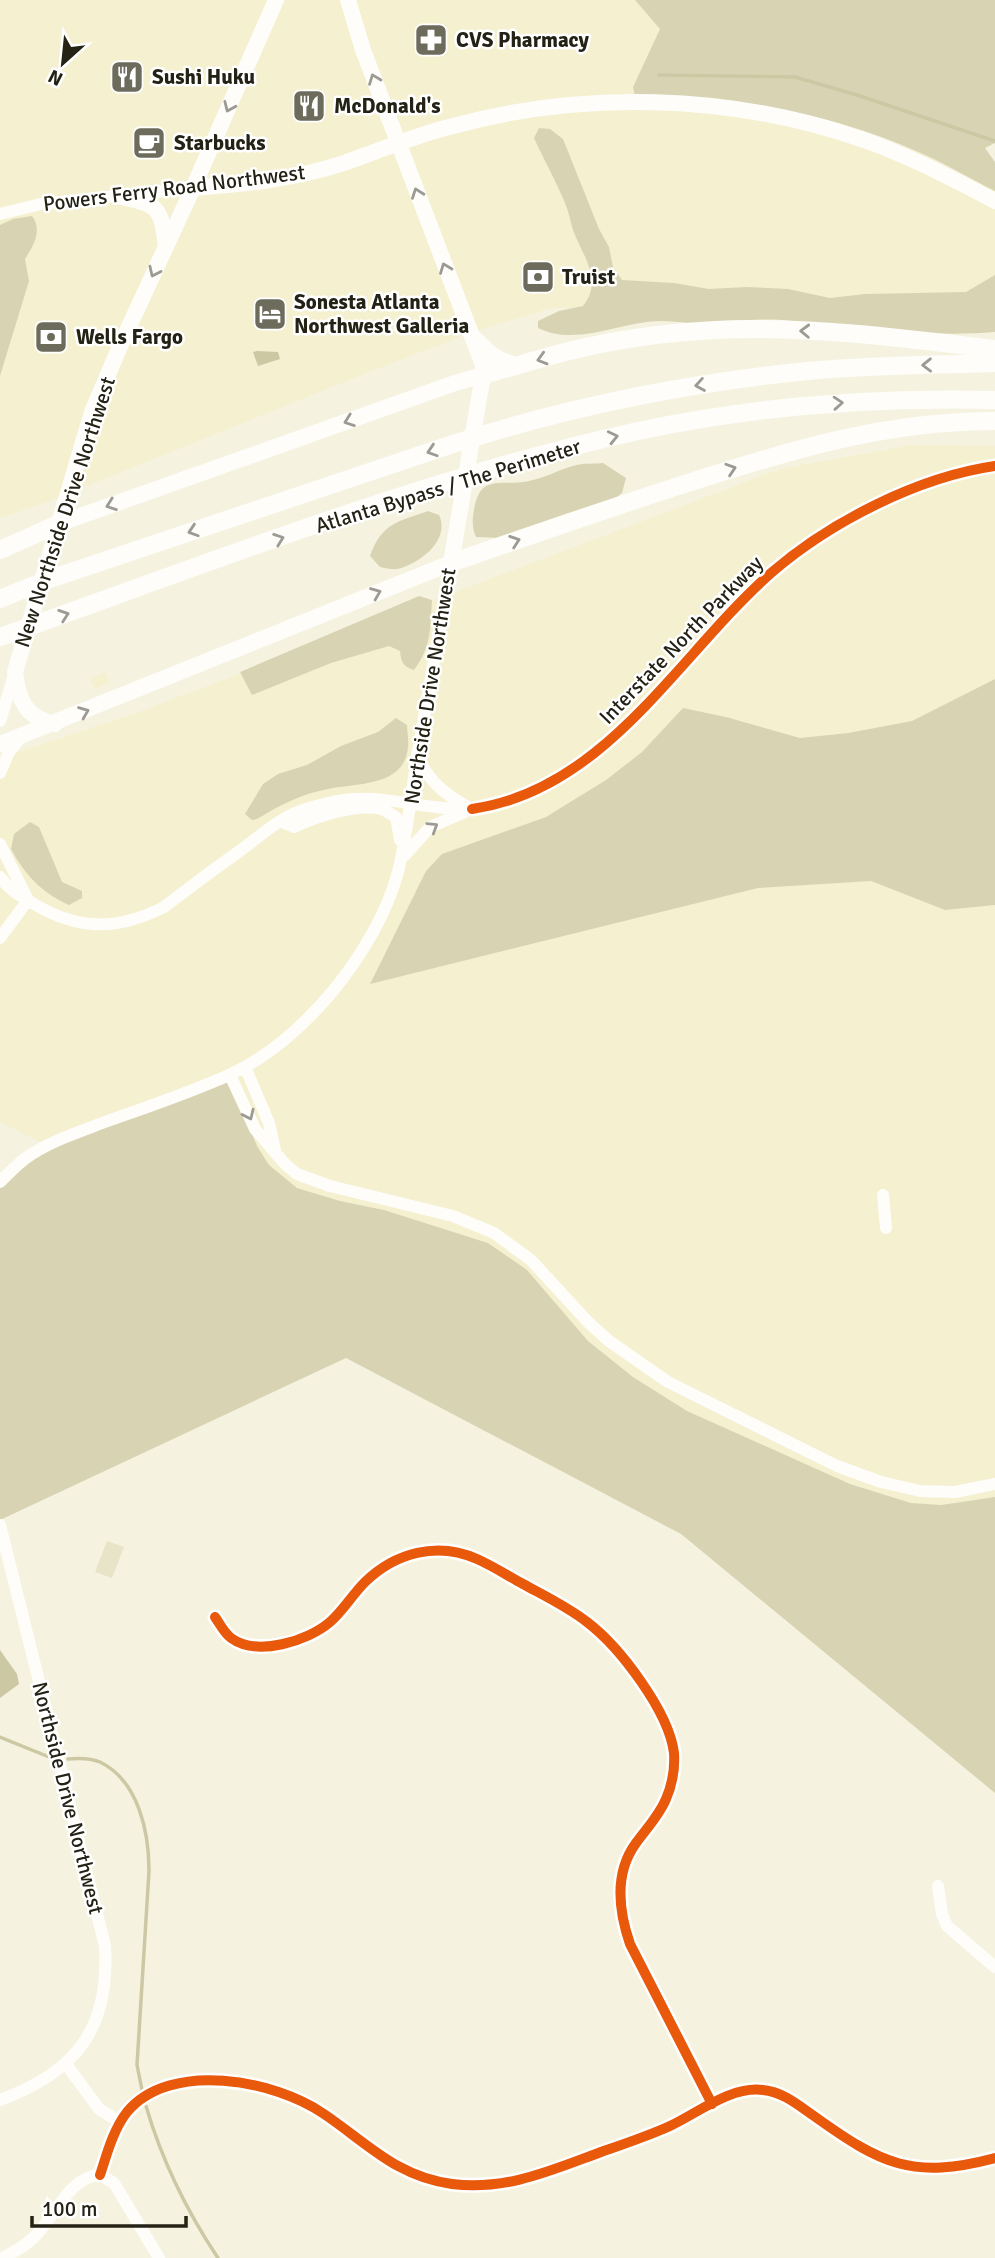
<svg xmlns="http://www.w3.org/2000/svg" width="995" height="2258" viewBox="0 0 995 2258" font-family="Signika,sans-serif">
	<style>
		.built { fill: #f4f0d0 }
		.green { fill: #e7e4c8 }
		.forest { fill: #d8d4b3 }
		.water { fill: #ccc8a4 }
		.lines { fill: none; stroke-linecap: round; stroke-linejoin: round }
		.stream { stroke: #ccc8a4; stroke-width: 3.5 }
		.minor { stroke: #fefdfa; stroke-width: 12 }
		.major { stroke: #fefdfa; stroke-width: 16 }
		.highway { stroke: #fefdfa; stroke-width: 18 }
		.cycleway-casing { stroke: #fff; stroke-width: 15 }
		.cycleway { stroke: #e8590c; stroke-width: 10 }
		.oneway { stroke: #9c9a93 }
		.labels { text-anchor: middle; dominant-baseline: central; stroke-width: 5; stroke-linejoin: round; paint-order: stroke }
		.poi-label { font-size: 21px; font-weight: bold; fill: #242215; stroke: #fff; text-anchor: start }
		.street-label { font-size: 21px; fill: #242215; stroke: #fff }
	</style>
	<rect width="100%" height="100%" fill="#f5f3e0"/>
	<path class="built" d="M 0,0 L 635,0 L 660,29 L 633,86 L 665,95 L 701,97 L 781,108 L 854,128 L 924,154 L 995,191 L 995,316 L 551,308 L 473,332 L 379,368 L 47,502 L 0,518 Z
		M 912,445 L 995,446 L 995,679 L 912,721 L 848,733 L 800,738 L 726,717 L 683,708 L 642,752 L 606,780 L 546,817 L 442,854 L 426,871 L 370,983 L 758,888 L 871,881 L 945,910 L 995,905 L 995,1497 L 941,1505 L 911,1503 L 850,1484 L 687,1411 L 633,1377 L 588,1341 L 527,1270 L 488,1243 L 384,1210 L 340,1201 L 297,1188 L 269,1165 L 257,1146 L 46,1145 L 0,1122 L 0,758 L 136,713 L 780,469 Z
		M 105,672 L 110,683 L 95,689 L 90,678 Z"/>
	<path class="green" d="M 107,1541 L 124,1547 L 112,1578 L 95,1572 Z"/>
	<path class="forest" d="M 635,0 L 995,0 L 995,143 L 985,148 L 995,162 L 995,191 C 971,179 948,165 923,154 C 833,113 733,95 635,96 L 633,87 L 660,29 Z
		M 539,128 L 550,129 L 563,139 L 599,229 L 609,247 L 613,267 L 622,280 L 674,283 L 709,289 L 746,287 L 788,289 L 830,298 L 865,294 L 966,292 L 995,275 L 995,332 C 924,338 852,326 782,320 C 754,318 724,323 696,323 C 684,323 671,321 659,321 C 620,322 576,347 538,328 L 538,321 L 559,311 L 583,306 C 604,280 582,255 573,230 C 570,221 569,212 565,203 C 556,181 544,160 534,138 Z
		M 32,216 C 43,231 33,246 25,259 L 29,281 L 0,376 L 0,225 L 13,219 Z
		M 603,463 L 626,478 L 622,493 L 613,500 L 500,538 L 476,537 C 472,528 472,520 474,510 C 480,472 502,487 529,481 C 545,478 560,469 576,465 C 584,463 595,464 603,463 Z
		M 428,511 L 439,515 C 451,540 419,564 397,569 C 392,570 385,568 380,567 L 370,556 C 382,523 397,522 428,511 Z
		M 419,596 L 432,600 C 430,628 432,646 414,670 C 403,667 401,662 400,651 L 389,646 L 331,663 L 252,695 L 240,672 Z
		M 995,679 L 995,905 L 945,910 L 871,881 L 758,888 L 370,984 L 426,871 L 442,854 L 546,817 L 606,780 L 642,752 L 683,708 L 726,717 L 800,738 L 848,733 L 912,721 Z
		M 396,718 L 407,725 C 407,732 409,740 408,747 C 405,787 356,783 328,789 C 301,794 280,805 257,819 L 252,820 L 245,814 L 263,784 L 278,774 L 307,765 L 341,746 L 378,732 Z
		M 30,822 L 39,827 L 62,882 L 82,891 L 82,898 L 69,905 C 42,893 25,875 11,849 L 14,834 Z
		M 230,1080 L 257,1146 L 269,1165 L 297,1188 L 340,1201 L 384,1210 L 488,1243 L 527,1270 L 588,1341 L 633,1377 L 687,1411 L 850,1484 L 911,1503 L 941,1505 L 995,1497 L 995,1793 L 681,1534 L 346,1358 L 0,1520 L 0,1176 L 46,1145 Z"/>
	<path class="water" d="M 257,351 L 278,352 L 280,359 L 258,366 L 253,352 Z
		M 0,1650 L 17,1674 L 19,1684 L 0,1698 Z"/>
	<g class="lines">
		<path class="stream" d="M 659,75 L 795,77 L 857,95 L 995,141
			M 0,1737 L 54,1759
			M 68,1759 C 79,1758 90,1758 100,1762 C 139,1781 149,1833 149,1871 L 137,2065 L 143,2095
			M 146,2106 C 162,2161 186,2210 218,2258"/>
		<path class="minor" d="M 0,214 L 41,204 L 193,188
			M 0,721 L 15,672
			M 417,754 C 427,780 444,794 468,807
			M 0,773 L 9,752 L 21,737
			M 280,821 L 294,827 C 315,817 357,803 381,809 C 386,810 391,815 396,817 L 400,840
			M 0,844 L 28,900
			M 405,855 L 430,827 L 465,812
			M 0,877 C 8,888 17,894 29,901 C 75,930 115,932 164,907 C 190,887 217,867 245,847 C 260,836 275,822 293,814 C 308,807 327,803 344,800 C 387,794 427,811 470,809 C 496,808 522,796 545,784 C 606,752 649,701 695,652 C 720,625 745,596 773,572 C 833,520 916,478 995,466
			M 0,938 L 28,900
			M 245,1067 L 269,1123 L 275,1150
			M 230,1075 L 255,1129 L 285,1164 L 297,1174 L 330,1186 L 453,1216 L 494,1233 L 531,1260 L 588,1322 L 609,1341 L 668,1382 L 837,1466 L 881,1482 L 920,1491 L 955,1492 L 995,1484
			M 0,1182 C 10,1172 20,1161 32,1154 C 54,1140 81,1131 105,1122 C 147,1107 189,1093 229,1075 C 303,1042 377,950 398,872 C 408,832 411,792 418,751 C 429,689 440,626 451,563
			M 883,1195 L 886,1228
			M 0,1525 L 105,1946 C 110,2029 76,2072 0,2100
			M 215,1617 C 220,1624 224,1633 231,1638 C 257,1657 308,1641 330,1622 C 343,1611 352,1595 365,1582 C 395,1553 437,1541 477,1559 C 493,1566 508,1576 523,1584 C 545,1596 568,1607 587,1622 C 620,1647 669,1712 674,1753 C 675,1768 672,1785 666,1799 C 659,1816 646,1829 636,1843 C 614,1873 619,1912 630,1944 L 712,2104
			M 938,1886 L 942,1914 L 947,1926 L 995,1967
			M 66,2064 L 99,2109 L 120,2122
			M 100,2175 C 107,2154 113,2130 127,2112 C 170,2060 275,2080 324,2114 C 367,2143 397,2177 452,2184 C 506,2191 552,2170 601,2152 C 624,2144 648,2136 670,2126 C 698,2113 730,2086 763,2090 C 783,2092 798,2105 814,2116 C 881,2164 912,2180 995,2158
			M 100,2175 L 114,2183 L 159,2258
			M 3,2258 C 15,2251 29,2244 38,2233 C 55,2214 71,2176 100,2175"/>
		<path class="major" d="M 193,188 C 244,184 296,179 344,163 C 379,151 413,136 449,127 C 582,90 730,94 861,139 C 908,155 951,178 995,201
			M 118,196 C 158,205 161,205 166,247
			M 58,524 L 455,383 L 483,375
			M 55,724 C 26,718 18,700 15,672 L 92,412 L 121,344 L 193,188 L 276,0
			M 0,744 L 451,563 L 483,375 L 483,365 L 363,50 L 348,0"/>
		<path class="highway" d="M 474,339 C 488,354 496,361 516,366
			M 483,375 C 510,368 537,359 565,352 C 625,337 694,329 756,329 C 836,329 916,340 995,349
			M 0,550 L 58,524
			M 451,563 C 529,536 609,508 688,483 C 790,450 886,421 995,421
			M 0,599 L 44,581 L 453,444 C 568,407 688,383 808,371 C 870,365 933,365 995,363
			M 0,637 C 210,563 420,479 638,431 C 755,406 876,397 995,400"/>
		<defs>
			<path id="cycleway" d="M 472,809 C 606,790 678,655 771,573 C 830,522 918,477 995,466
				M 215,1617 C 220,1624 224,1633 231,1638 C 257,1657 308,1641 330,1622 C 343,1611 352,1595 365,1582 C 395,1553 437,1541 477,1559 C 493,1566 508,1576 523,1584 C 545,1596 568,1607 587,1622 C 620,1647 669,1712 674,1753 C 675,1768 672,1785 666,1799 C 659,1816 646,1829 636,1843 C 614,1873 619,1912 630,1944 L 712,2104
				M 100,2175 C 107,2154 113,2130 127,2112 C 170,2060 275,2080 324,2114 C 367,2143 397,2177 452,2184 C 506,2191 552,2170 601,2152 C 624,2144 648,2136 670,2126 C 698,2113 730,2086 763,2090 C 783,2092 798,2105 814,2116 C 881,2164 912,2180 995,2158"/>
		</defs>
		<use href="#cycleway" class="cycleway-casing"/>
		<use href="#cycleway" class="cycleway"/>
	</g>
	<defs><path id="oneway-chevron" d="M-2-3.5L2.5 0L-2 3.5" fill="none" stroke-width="1.6" stroke-linecap="round" stroke-linejoin="round" transform="scale(1.75)"/></defs>
	<g class="oneway">
		<use href="#oneway-chevron" transform="translate(374 79) rotate(-111)"/>
		<use href="#oneway-chevron" transform="translate(229 107) rotate(114)"/>
		<use href="#oneway-chevron" transform="translate(417 193) rotate(-110)"/>
		<use href="#oneway-chevron" transform="translate(445 268) rotate(-111)"/>
		<use href="#oneway-chevron" transform="translate(154 272) rotate(115)"/>
		<use href="#oneway-chevron" transform="translate(805 331) rotate(-178)"/>
		<use href="#oneway-chevron" transform="translate(542 359) rotate(164)"/>
		<use href="#oneway-chevron" transform="translate(927 365) rotate(179)"/>
		<use href="#oneway-chevron" transform="translate(700 385) rotate(170)"/>
		<use href="#oneway-chevron" transform="translate(838 403) rotate(-4)"/>
		<use href="#oneway-chevron" transform="translate(349 421) rotate(160)"/>
		<use href="#oneway-chevron" transform="translate(613 437) rotate(-13)"/>
		<use href="#oneway-chevron" transform="translate(432 451) rotate(162)"/>
		<use href="#oneway-chevron" transform="translate(731 469) rotate(-18)"/>
		<use href="#oneway-chevron" transform="translate(111 505) rotate(160)"/>
		<use href="#oneway-chevron" transform="translate(193 531) rotate(162)"/>
		<use href="#oneway-chevron" transform="translate(279 539) rotate(-20)"/>
		<use href="#oneway-chevron" transform="translate(515 541) rotate(-19)"/>
		<use href="#oneway-chevron" transform="translate(376 593) rotate(-22)"/>
		<use href="#oneway-chevron" transform="translate(64 615) rotate(-19)"/>
		<use href="#oneway-chevron" transform="translate(84 712) rotate(-22)"/>
		<use href="#oneway-chevron" transform="translate(433 827) rotate(-32)"/>
		<use href="#oneway-chevron" transform="translate(249 1115) rotate(65)"/>
	</g>
	<defs>
		<symbol id="pharmacy-square" viewBox="-11 -11 22 22"><rect x="-9" y="-9" width="18" height="18" rx="4" fill="#6d6b5c" stroke="#fff"/><path d="M-2-6h4v4h4v4h-4v4h-4v-4h-4v-4h4Z" fill="#fff"/></symbol>
		<symbol id="restaurant-square" viewBox="-11 -11 22 22"><rect x="-9" y="-9" width="18" height="18" rx="4" fill="#6d6b5c" stroke="#fff"/><path d="M-5-6h1v4h1v-4h1v4h1v-4h1v5L-1.5 .5V6h-2V.5L-5-1ZM5-6V6H3V1.5H1.5Q1.5-4 5-6Z" fill="#fff"/></symbol>
		<symbol id="cafe-square" viewBox="-11 -11 22 22"><rect x="-9" y="-9" width="18" height="18" rx="4" fill="#6d6b5c" stroke="#fff"/><path d="M-5.5-4.5H6V0H3Q3 3.5 0 3.5H-2.5Q-5.5 3.5-5.5 0ZM3-3.2v2h1.7v-2ZM-6 4.5H4V6H-6Z" fill="#fff"/></symbol>
		<symbol id="bank-square" viewBox="-11 -11 22 22"><rect x="-9" y="-9" width="18" height="18" rx="4" fill="#6d6b5c" stroke="#fff"/><path d="M-6-4H6V4H-6ZM0-2.3a2.3 2.3 0 1 0 0 4.6a2.3 2.3 0 1 0 0-4.6Z" fill="#fff"/></symbol>
		<symbol id="hotel-square" viewBox="-11 -11 22 22"><rect x="-9" y="-9" width="18" height="18" rx="4" fill="#6d6b5c" stroke="#fff"/><path d="M-6-4.5h1.5V1H6V5H4.5V3h-9V5H-6ZM-4 0a1.8 1.8 0 1 1 3.6 0ZM.5 0V-2.5h3Q6-2.5 6 0Z" fill="#fff"/></symbol>
	</defs>
	<g fill-rule="evenodd">
		<use href="#pharmacy-square" x="412" y="21" width="38" height="38"/>
		<use href="#restaurant-square" x="108" y="58" width="38" height="38"/>
		<use href="#restaurant-square" x="290" y="87" width="38" height="38"/>
		<use href="#cafe-square" x="130" y="124" width="38" height="38"/>
		<use href="#bank-square" x="519" y="258" width="38" height="38"/>
		<use href="#hotel-square" x="251" y="295" width="38" height="38"/>
		<use href="#bank-square" x="32" y="318" width="38" height="38"/>
	</g>
	<g class="labels">
		<g class="poi-label">
			<text x="456" y="40">CVS Pharmacy</text>
			<text x="152" y="77">Sushi Huku</text>
			<text x="334" y="106">McDonald's</text>
			<text x="174" y="143">Starbucks</text>
			<text x="562" y="277">Truist</text>
			<text x="294" y="302">Sonesta Atlanta<tspan x="294" dy="24">Northwest Galleria</tspan></text>
			<text x="76" y="337">Wells Fargo</text>
		</g>
		<g class="street-label">
			<text transform="translate(174 188) rotate(-7)">Powers Ferry Road Northwest</text>
			<text transform="translate(448 486) rotate(-17)">Atlanta Bypass / The Perimeter</text>
			<text transform="translate(65 512) rotate(-72)">New Northside Drive Northwest</text>
			<text transform="translate(681 640) rotate(-46)">Interstate North Parkway</text>
			<text transform="translate(430 686) rotate(-81)">Northside Drive Northwest</text>
			<text transform="translate(68 1798) rotate(76)">Northside Drive Northwest</text>
		</g>
	</g>
	<g transform="translate(63 63) rotate(207)" stroke="#ffffff" stroke-width="5" paint-order="stroke">
	<path d="M0-5L12 26L0 18L-12 26Z" fill="#242215"/>
	<text y="-10" font-size="19" font-weight="bold" text-anchor="middle" fill="#242215">N</text>
	</g>
	<path d="M32 2216v10h154v-10" fill="none" stroke="#242215" stroke-width="3.5"/>
	<text x="42" y="2216" font-size="21" fill="#242215" stroke="#ffffff" stroke-width="5" paint-order="stroke">100 m</text>
</svg>
